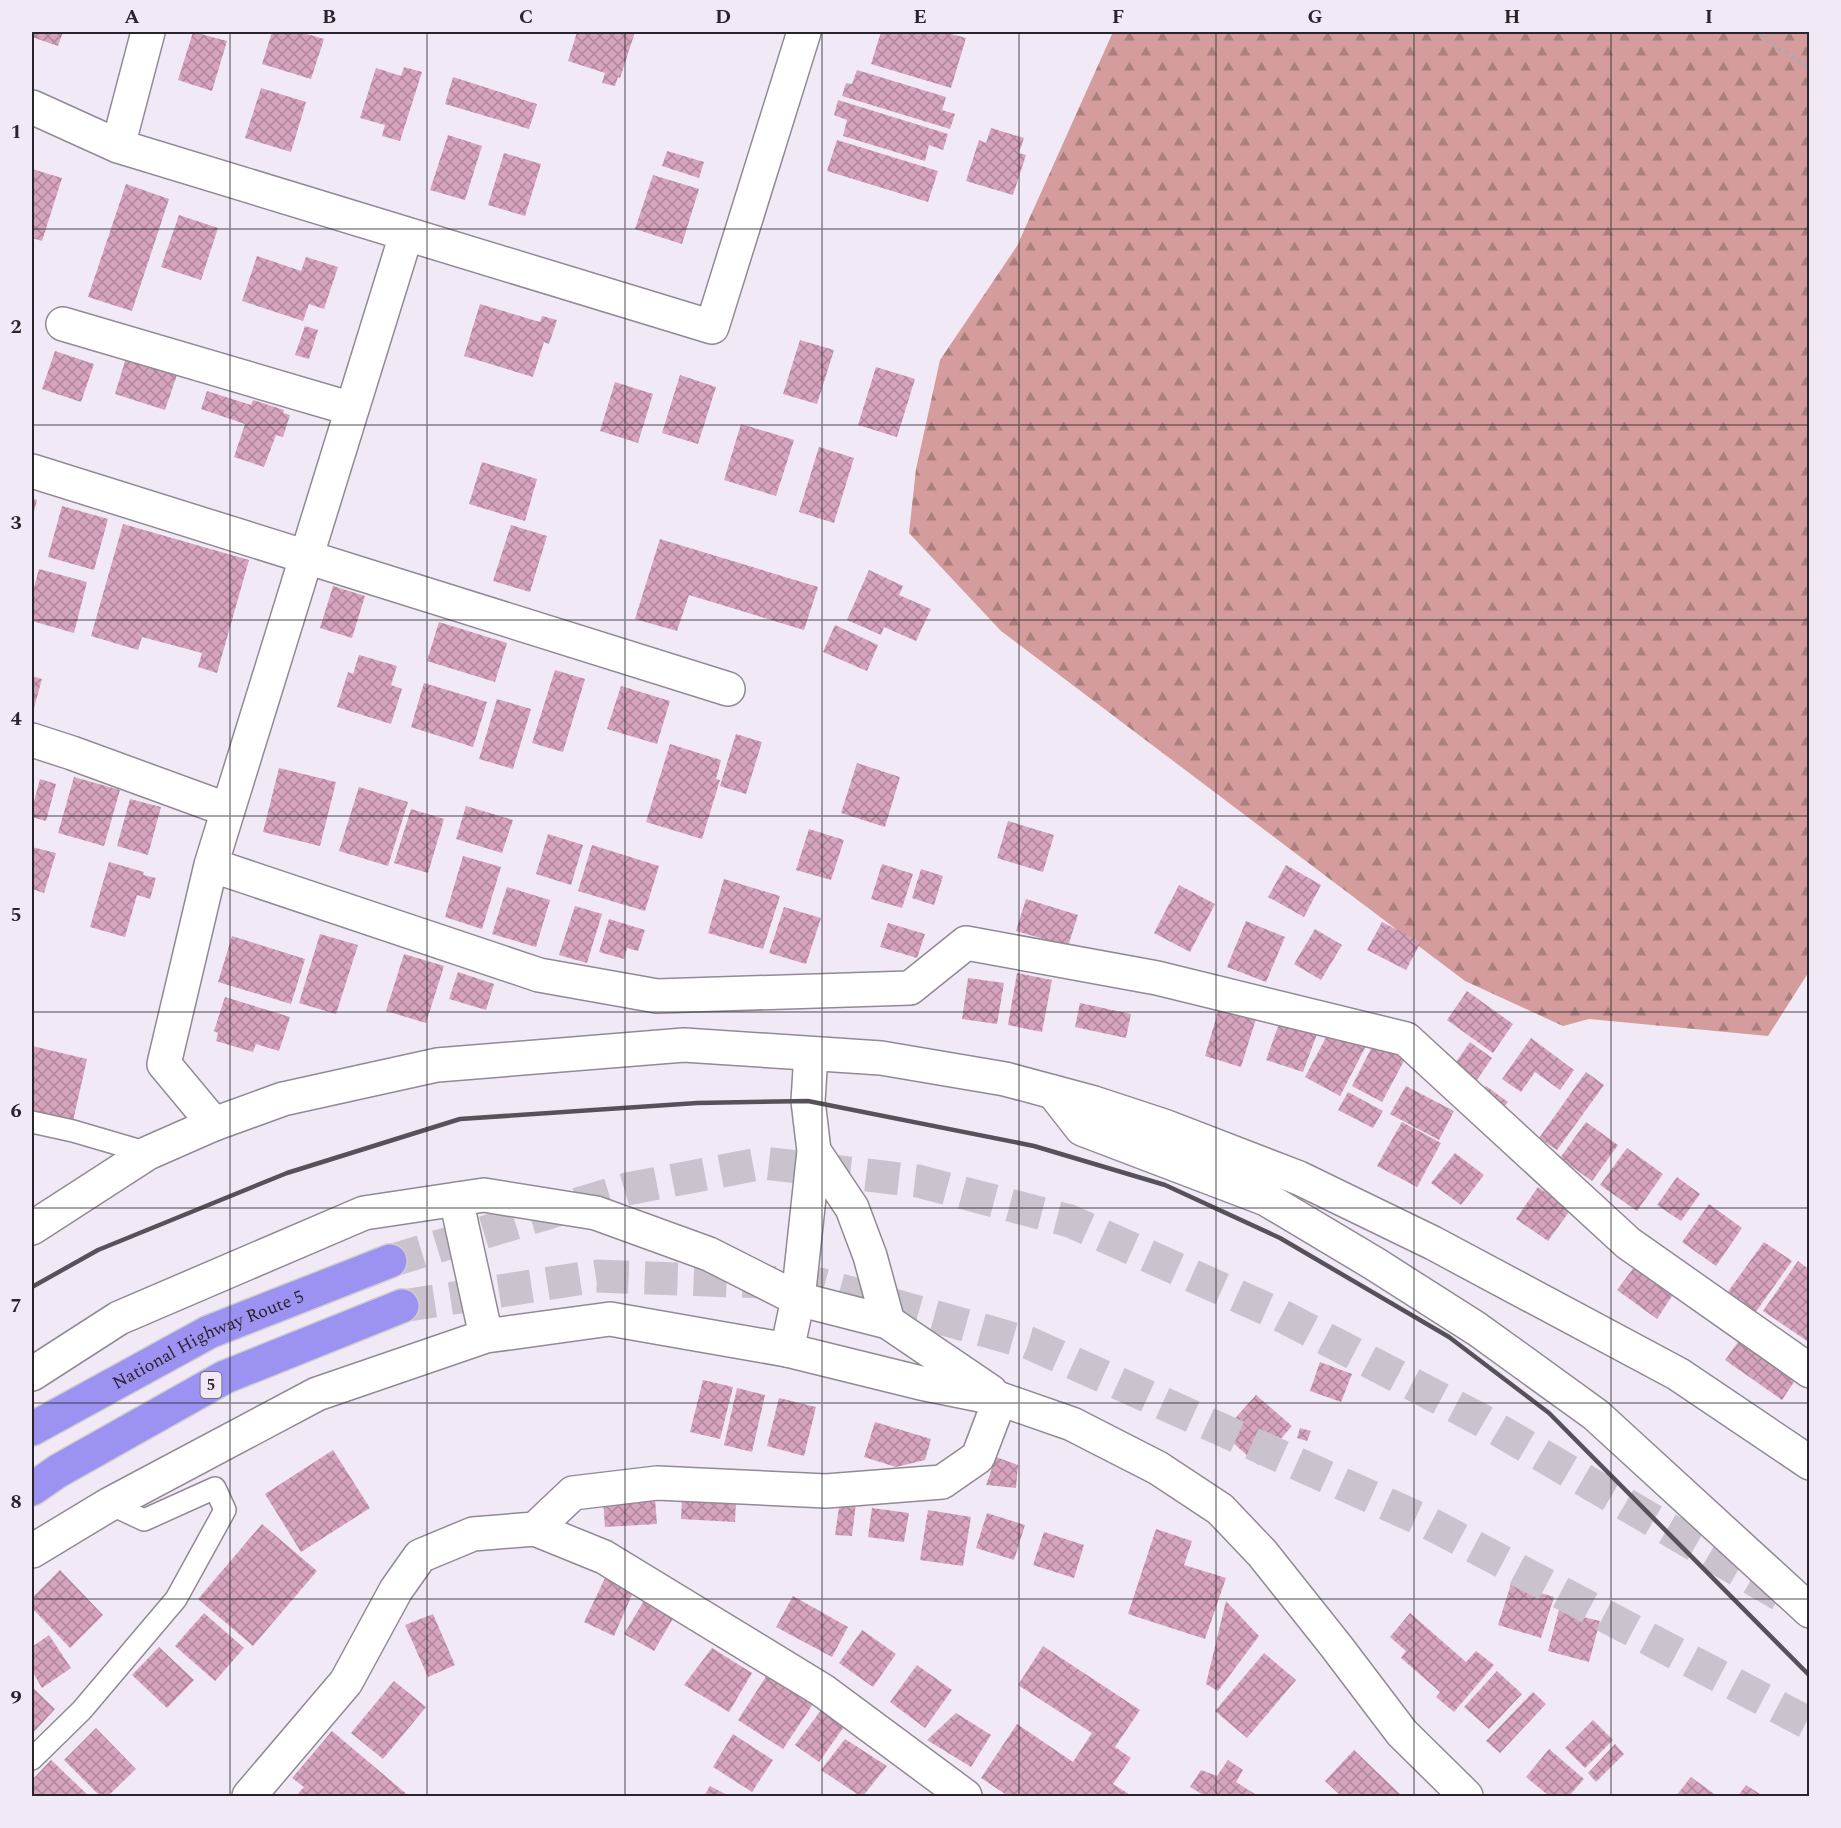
<svg xmlns="http://www.w3.org/2000/svg" width="1841" height="1828" viewBox="0 0 1841 1828" font-family="Spectral,serif">
	<style>
		.forest { fill: url(#forest-firs) }
		.building { fill: url(#building-cross-hatch) }
		.lines { fill: none; stroke-linecap: round; stroke-linejoin: round }
		.trunk-tunnel { stroke: #cac2cd; stroke-width: 33; stroke-dasharray: 33 16; stroke-linecap: butt }
		.service-casing { stroke: #928995; stroke-width: 24 }
		.minor-casing { stroke: #928995; stroke-width: 36 }
		.tertiary-casing { stroke: #928995; stroke-width: 36 }
		.trunk-casing { stroke: #d0cfd0; stroke-width: 36 }
		.path { stroke: #aea7b1; stroke-width: 4; stroke-dasharray: 3 4.5; stroke-linecap: butt }
		.service { stroke: #fff; stroke-width: 21 }
		.minor { stroke: #fff; stroke-width: 33 }
		.tertiary { stroke: #fff; stroke-width: 33 }
		.trunk { stroke: #9c92f2; stroke-width: 33 }
		.rail { stroke: #575259; stroke-width: 4.5 }
		.grid { fill: none; stroke: #282429; stroke-width: 1.5; stroke-opacity: 0.55 }
		.labels { text-anchor: middle; dominant-baseline: central; stroke-width: 6; stroke-linejoin: round; paint-order: stroke }
		.shield { fill: #f2e9f6; stroke: #655f66; stroke-width: 1.5 }
		.shield-label { font-size: 16px; font-weight: bold; fill: #282429 }
		.street-label { font-size: 18px; fill: #282429; stroke: #f2e9f6 }
		.neatline { fill: none; stroke: #282429; stroke-width: 2 }
		.grid-label { font-size: 20px; text-anchor: middle; font-weight: bold; fill: #282429 }
	</style>
	<defs>
		<pattern id="forest-firs" width="22" height="20" patternUnits="userSpaceOnUse" patternTransform="scale(1.5)"><rect width="22" height="20" fill="#d49c9c"/><path d="M5 1l3.5 6h-7zM16 11l3.5 6h-7z" fill="#ac7f7f"/></pattern>
		<pattern id="building-cross-hatch" width="8" height="8" patternUnits="userSpaceOnUse" patternTransform="scale(1.5)"><rect width="8" height="8" fill="#d7a4bd"/><path d="M0 0l8 8M0 8l8-8" fill="none" stroke="#ae859a"/></pattern>
	</defs>
	<rect width="100%" height="100%" fill="#f2e9f6"/>
	<path class="forest" d="M 1113,32 L 1809,32 L 1810,970 L 1768,1036 L 1589,1019 L 1563,1026 L 1465,981 L 1001,631 L 909,533 L 916,469 L 940,360 L 1017,246 Z"/>
	<path class="building" d="M 34,32 L 63,32 L 58,46 L 32,37 Z
		M 193,32 L 227,41 L 212,91 L 178,80 Z
		M 272,32 L 300,32 L 324,39 L 311,79 L 262,64 Z
		M 577,32 L 635,32 L 620,78 L 618,77 L 615,86 L 602,83 L 605,73 L 568,61 Z
		M 881,32 L 944,32 L 966,38 L 951,88 L 871,64 Z
		M 404,67 L 422,72 L 400,141 L 382,136 L 385,125 L 360,118 L 376,68 L 401,76 Z
		M 857,70 L 946,97 L 942,110 L 955,114 L 950,129 L 842,96 L 846,83 L 852,84 Z
		M 453,77 L 537,104 L 529,129 L 445,104 Z
		M 261,88 L 306,102 L 291,152 L 245,138 Z
		M 838,100 L 948,134 L 943,150 L 929,145 L 925,161 L 843,136 L 847,120 L 834,115 Z
		M 991,128 L 1024,138 L 1019,153 L 1026,155 L 1013,195 L 966,181 L 979,140 L 986,143 Z
		M 448,135 L 482,146 L 465,200 L 430,190 Z
		M 837,140 L 938,171 L 928,202 L 827,171 Z
		M 667,151 L 704,162 L 699,178 L 662,166 Z
		M 504,153 L 541,164 L 525,216 L 488,205 Z
		M 32,169 L 62,178 L 42,241 L 32,238 Z
		M 653,175 L 699,189 L 682,244 L 635,229 Z
		M 126,184 L 169,199 L 132,311 L 88,297 Z
		M 179,215 L 218,228 L 201,280 L 161,267 Z
		M 257,256 L 301,271 L 306,257 L 338,267 L 324,309 L 309,304 L 303,321 L 242,301 Z
		M 480,304 L 540,322 L 542,316 L 557,320 L 549,344 L 544,342 L 533,377 L 464,356 Z
		M 305,326 L 318,330 L 309,359 L 295,355 Z
		M 800,340 L 834,350 L 817,404 L 783,394 Z
		M 55,351 L 94,364 L 81,402 L 42,389 Z
		M 126,358 L 177,375 L 165,410 L 115,394 Z
		M 876,367 L 915,379 L 897,437 L 858,425 Z
		M 680,375 L 716,387 L 698,444 L 662,433 Z
		M 615,382 L 653,394 L 638,443 L 600,431 Z
		M 207,391 L 251,405 L 253,400 L 284,410 L 283,413 L 290,415 L 283,437 L 276,435 L 264,467 L 234,457 L 245,424 L 201,409 Z
		M 741,424 L 794,440 L 776,496 L 724,480 Z
		M 819,447 L 854,458 L 834,523 L 799,512 Z
		M 482,462 L 537,479 L 525,521 L 469,504 Z
		M 32,498 L 37,500 L 32,519 Z
		M 62,506 L 108,519 L 94,570 L 48,557 Z
		M 123,524 L 249,560 L 217,673 L 198,667 L 202,653 L 142,637 L 138,650 L 91,636 Z
		M 511,525 L 547,536 L 530,592 L 493,581 Z
		M 660,539 L 818,587 L 804,630 L 689,595 L 677,631 L 635,619 Z
		M 39,569 L 87,582 L 74,633 L 32,621 L 32,595 Z
		M 869,570 L 903,586 L 899,595 L 931,609 L 916,641 L 884,627 L 881,635 L 847,620 Z
		M 333,586 L 365,596 L 352,638 L 320,628 Z
		M 439,622 L 507,643 L 495,682 L 427,661 Z
		M 835,625 L 878,645 L 867,671 L 823,652 Z
		M 359,655 L 397,666 L 391,685 L 402,689 L 391,724 L 337,707 L 348,672 L 353,674 Z
		M 555,670 L 585,679 L 563,752 L 532,743 Z
		M 32,676 L 42,679 L 32,715 Z
		M 424,683 L 487,702 L 473,747 L 411,727 Z
		M 621,686 L 670,701 L 657,744 L 607,729 Z
		M 497,699 L 531,709 L 513,769 L 479,759 Z
		M 736,734 L 762,742 L 746,794 L 720,786 Z
		M 670,744 L 721,760 L 716,779 L 720,780 L 702,839 L 646,822 Z
		M 857,763 L 900,777 L 885,827 L 841,813 Z
		M 279,768 L 336,782 L 320,846 L 263,832 Z
		M 74,777 L 120,790 L 104,846 L 58,833 Z
		M 40,779 L 56,784 L 46,821 L 32,817 L 32,809 Z
		M 359,787 L 408,802 L 388,866 L 339,851 Z
		M 130,799 L 161,807 L 148,855 L 117,846 Z
		M 466,806 L 513,820 L 502,853 L 456,839 Z
		M 411,809 L 444,819 L 428,873 L 394,863 Z
		M 1008,821 L 1054,835 L 1043,872 L 997,858 Z
		M 809,829 L 844,840 L 831,880 L 796,870 Z
		M 548,834 L 583,845 L 571,885 L 536,874 Z
		M 592,845 L 659,866 L 645,911 L 578,891 Z
		M 32,847 L 56,853 L 44,893 L 32,889 Z
		M 463,856 L 501,867 L 482,929 L 445,917 Z
		M 109,862 L 144,872 L 143,875 L 156,878 L 150,899 L 137,895 L 125,937 L 90,927 Z
		M 882,864 L 913,874 L 902,908 L 871,899 Z
		M 1286,865 L 1321,885 L 1304,917 L 1268,897 Z
		M 921,869 L 943,876 L 934,905 L 912,898 Z
		M 724,879 L 780,896 L 763,949 L 708,933 Z
		M 1179,885 L 1215,904 L 1190,952 L 1154,933 Z
		M 507,887 L 550,900 L 536,947 L 492,934 Z
		M 1026,899 L 1078,915 L 1068,946 L 1016,931 Z
		M 575,906 L 602,914 L 587,963 L 559,955 Z
		M 784,907 L 821,918 L 806,964 L 769,953 Z
		M 609,919 L 645,930 L 638,951 L 627,948 L 624,959 L 599,952 Z
		M 1246,921 L 1285,937 L 1266,982 L 1227,967 Z
		M 1382,922 L 1421,942 L 1406,970 L 1367,950 Z
		M 888,923 L 925,934 L 917,958 L 880,947 Z
		M 1315,929 L 1342,945 L 1321,980 L 1294,964 Z
		M 320,934 L 358,945 L 336,1014 L 299,1003 Z
		M 232,936 L 305,959 L 291,1004 L 218,982 Z
		M 404,954 L 444,966 L 426,1023 L 386,1011 Z
		M 458,972 L 494,984 L 486,1010 L 449,999 Z
		M 1017,973 L 1052,980 L 1042,1032 L 1008,1025 Z
		M 968,978 L 1004,983 L 997,1024 L 962,1019 Z
		M 1467,991 L 1513,1024 L 1493,1053 L 1447,1020 Z
		M 225,997 L 290,1017 L 279,1051 L 256,1044 L 253,1052 L 216,1041 L 218,1033 L 214,1031 Z
		M 1080,1003 L 1131,1014 L 1126,1038 L 1075,1027 Z
		M 1219,1008 L 1256,1019 L 1241,1067 L 1205,1056 Z
		M 1280,1021 L 1317,1034 L 1303,1072 L 1266,1060 Z
		M 1331,1028 L 1366,1046 L 1340,1096 L 1305,1077 Z
		M 1531,1038 L 1574,1070 L 1560,1090 L 1535,1072 L 1521,1092 L 1502,1079 Z
		M 1375,1041 L 1406,1057 L 1382,1102 L 1352,1086 Z
		M 1470,1042 L 1492,1058 L 1472,1087 L 1450,1071 Z
		M 32,1046 L 87,1059 L 73,1121 L 32,1112 Z
		M 1586,1072 L 1604,1085 L 1557,1150 L 1539,1138 Z
		M 1406,1086 L 1454,1111 L 1439,1140 L 1390,1114 Z
		M 1486,1086 L 1508,1102 L 1500,1112 L 1478,1097 Z
		M 1348,1092 L 1383,1111 L 1373,1128 L 1338,1110 Z
		M 1402,1122 L 1441,1143 L 1417,1187 L 1377,1166 Z
		M 1586,1122 L 1618,1145 L 1592,1181 L 1560,1158 Z
		M 1627,1148 L 1663,1174 L 1637,1211 L 1600,1185 Z
		M 1455,1153 L 1484,1175 L 1461,1205 L 1431,1183 Z
		M 1677,1177 L 1700,1194 L 1681,1221 L 1657,1205 Z
		M 1538,1187 L 1571,1209 L 1548,1241 L 1516,1219 Z
		M 1709,1204 L 1742,1228 L 1716,1266 L 1682,1242 Z
		M 1764,1242 L 1792,1261 L 1755,1313 L 1727,1293 Z
		M 1798,1261 L 1810,1270 L 1810,1343 L 1763,1311 Z
		M 1635,1266 L 1674,1293 L 1657,1319 L 1617,1290 Z
		M 1744,1334 L 1800,1373 L 1782,1400 L 1725,1360 Z
		M 1320,1362 L 1352,1374 L 1341,1402 L 1310,1391 Z
		M 703,1380 L 733,1387 L 720,1439 L 690,1432 Z
		M 737,1388 L 765,1395 L 752,1452 L 724,1445 Z
		M 1256,1395 L 1292,1426 L 1258,1465 L 1222,1433 Z
		M 779,1398 L 816,1407 L 804,1456 L 767,1446 Z
		M 875,1422 L 931,1439 L 925,1460 L 896,1467 L 864,1457 Z
		M 1300,1428 L 1311,1431 L 1307,1441 L 1297,1438 Z
		M 333,1450 L 370,1508 L 301,1552 L 265,1494 Z
		M 996,1457 L 1018,1465 L 1016,1488 L 986,1485 Z
		M 603,1499 L 655,1499 L 657,1524 L 605,1527 Z
		M 682,1499 L 736,1501 L 735,1522 L 681,1519 Z
		M 840,1501 L 856,1503 L 852,1536 L 835,1535 Z
		M 872,1508 L 909,1513 L 904,1542 L 868,1537 Z
		M 928,1510 L 971,1517 L 963,1566 L 920,1560 Z
		M 987,1513 L 1025,1525 L 1014,1560 L 976,1548 Z
		M 262,1524 L 317,1571 L 253,1646 L 198,1599 Z
		M 1156,1529 L 1192,1541 L 1184,1565 L 1226,1578 L 1205,1639 L 1128,1614 Z
		M 1044,1532 L 1084,1545 L 1074,1578 L 1033,1565 Z
		M 60,1570 L 103,1615 L 70,1648 L 32,1608 L 32,1598 Z
		M 606,1576 L 635,1588 L 614,1636 L 584,1622 Z
		M 1511,1584 L 1554,1597 L 1541,1638 L 1498,1625 Z
		M 1563,1595 L 1588,1601 L 1583,1617 L 1600,1621 L 1589,1662 L 1548,1651 Z
		M 793,1596 L 848,1627 L 832,1657 L 776,1627 Z
		M 645,1599 L 675,1615 L 654,1651 L 624,1634 Z
		M 1226,1601 L 1259,1636 L 1218,1691 L 1206,1684 Z
		M 204,1613 L 244,1648 L 215,1681 L 175,1646 Z
		M 1410,1613 L 1466,1662 L 1476,1651 L 1494,1665 L 1454,1712 L 1436,1697 L 1440,1692 L 1401,1658 L 1406,1651 L 1390,1637 Z
		M 433,1614 L 455,1665 L 428,1677 L 405,1625 Z
		M 862,1630 L 896,1654 L 873,1687 L 839,1663 Z
		M 49,1635 L 71,1668 L 42,1688 L 32,1671 L 32,1647 Z
		M 1043,1646 L 1140,1710 L 1115,1747 L 1131,1758 L 1113,1784 L 1132,1796 L 1008,1796 L 981,1778 L 1017,1724 L 1073,1762 L 1092,1733 L 1018,1685 Z
		M 159,1647 L 194,1680 L 167,1708 L 132,1675 Z
		M 712,1648 L 752,1673 L 729,1712 L 684,1685 Z
		M 1264,1653 L 1296,1680 L 1247,1738 L 1215,1711 Z
		M 917,1665 L 952,1690 L 925,1728 L 890,1702 Z
		M 1497,1671 L 1522,1694 L 1489,1729 L 1464,1707 Z
		M 769,1672 L 815,1701 L 783,1749 L 738,1720 Z
		M 394,1681 L 426,1707 L 383,1759 L 351,1733 Z
		M 32,1687 L 55,1709 L 32,1734 Z
		M 1533,1692 L 1546,1704 L 1500,1753 L 1486,1741 Z
		M 825,1705 L 848,1721 L 819,1762 L 795,1745 Z
		M 956,1713 L 991,1735 L 971,1767 L 927,1740 Z
		M 1593,1720 L 1613,1740 L 1585,1768 L 1565,1748 Z
		M 96,1728 L 136,1769 L 108,1796 L 100,1796 L 64,1760 Z
		M 332,1731 L 409,1796 L 296,1796 L 304,1787 L 292,1778 Z
		M 733,1734 L 773,1760 L 752,1792 L 713,1767 Z
		M 845,1739 L 887,1766 L 863,1796 L 860,1796 L 821,1770 Z
		M 1615,1744 L 1624,1754 L 1596,1782 L 1588,1773 Z
		M 1549,1749 L 1584,1779 L 1569,1796 L 1549,1796 L 1526,1777 Z
		M 1354,1750 L 1402,1796 L 1341,1796 L 1325,1781 Z
		M 51,1760 L 89,1796 L 32,1796 L 32,1780 Z
		M 1228,1760 L 1243,1770 L 1236,1782 L 1258,1796 L 1205,1796 L 1190,1787 L 1201,1770 L 1217,1776 Z
		M 1691,1777 L 1717,1796 L 1676,1796 Z
		M 1746,1785 L 1763,1796 L 1738,1796 Z
		M 710,1786 L 729,1796 L 704,1796 Z"/>
	<g class="lines">
		<path class="trunk-tunnel" d="M 390,1261 L 627,1189 L 764,1163 L 918,1181 L 1070,1221 L 1280,1315 L 1483,1421 L 1784,1597
			M 402,1306 L 597,1276 L 819,1284 L 1029,1343 L 1429,1523 L 1810,1724"/>
		<defs>
			<path id="service" d="M 32,1122 L 73,1131 L 148,1153
				M 32,1759 L 82,1710 L 176,1599 L 225,1510 L 215,1488 L 144,1520 L 110,1504"/>
			<path id="minor" d="M 32,107 L 118,146 L 712,327 L 804,32
				M 118,146 L 148,32
				M 63,324 L 352,409
				M 32,471 L 728,689
				M 32,740 L 72,753 L 228,810
				M 211,865 L 539,975 L 657,996 L 910,988 L 966,943 L 1157,978 L 1406,1039 L 1628,1243 L 1810,1371
				M 1053,1092 L 1082,1129 L 1266,1199 L 1375,1264 L 1477,1329 L 1596,1415 L 1810,1611
				M 814,1151 L 852,1208 L 870,1256 L 888,1322
				M 456,1199 L 486,1336
				M 32,1228 L 148,1153 L 214,1124 L 164,1064 L 211,865 L 406,235
				M 32,1374 L 119,1318 L 364,1213 L 484,1195 L 596,1213 L 709,1254 L 798,1299
				M 535,1529 L 573,1493 L 657,1483 L 826,1491 L 942,1482 L 978,1457 L 1000,1399
				M 32,1551 L 110,1504 L 317,1394 L 486,1336 L 610,1319 L 787,1350 L 798,1299 L 814,1151 L 808,1101 L 811,1054
				M 249,1796 L 346,1682 L 396,1590 L 420,1556 L 473,1534 L 535,1529 L 604,1557 L 822,1690 L 965,1796"/>
			<path id="tertiary" d="M 214,1124 L 283,1099 L 437,1065 L 684,1045 L 881,1058 L 1005,1079 L 1094,1103 L 1164,1126 L 1299,1178 L 1433,1243 L 1678,1374 L 1810,1463
				M 798,1299 L 888,1322 L 991,1392
				M 787,1350 L 921,1383 L 1000,1399 L 1072,1424 L 1158,1468 L 1220,1509 L 1262,1553 L 1336,1646 L 1402,1733 L 1466,1796"/>
			<g id="trunk">
				<path id="s1" d="M 32,1429 L 209,1332 L 390,1261"/>
				<path d="M 32,1489 L 58,1471 L 225,1377 L 402,1306"/>
			</g>
		</defs>
		<use href="#service" class="service-casing"/>
		<use href="#minor" class="minor-casing"/>
		<use href="#tertiary" class="tertiary-casing"/>
		<use href="#trunk" class="trunk-casing"/>
		<path class="path" d="M 1754,32 L 1810,68"/>
		<use href="#service" class="service"/>
		<use href="#minor" class="minor"/>
		<use href="#tertiary" class="tertiary"/>
		<use href="#trunk" class="trunk"/>
		<path class="rail" d="M 32,1287 L 98,1250 L 287,1173 L 460,1119 L 697,1103 L 808,1101 L 1034,1146 L 1165,1185 L 1280,1238 L 1449,1337 L 1549,1413 L 1810,1676"/>
	</g>
	<path class="grid" d="M 230,32 L 230,1796M 427,32 L 427,1796M 625,32 L 625,1796M 822,32 L 822,1796M 1019,32 L 1019,1796M 1216,32 L 1216,1796M 1414,32 L 1414,1796M 1611,32 L 1611,1796M 32,229 L 1810,229M 32,425 L 1810,425M 32,620 L 1810,620M 32,816 L 1810,816M 32,1012 L 1810,1012M 32,1208 L 1810,1208M 32,1403 L 1810,1403M 32,1599 L 1810,1599"/>
	<g class="labels">
		<rect class="shield" x="200.5" y="1372" width="21" height="26" rx="4.5"/>
		<g class="shield-label">
			<text x="211" y="1385">5</text>
		</g>
		<g class="street-label">
			<text stroke="none"><textPath href="#s1" startOffset="198">National Highway Route 5</textPath></text>
		</g>
	</g>
	<rect width="1841" height="1828" fill="none" stroke="#f2e9f6" stroke-width="66"/>
	<rect x="33" y="33" width="1775" height="1762" class="neatline"/>
	<g class="grid-label">
		<text x="132" y="23">A</text>
		<text x="329" y="23">B</text>
		<text x="526" y="23">C</text>
		<text x="723" y="23">D</text>
		<text x="920" y="23">E</text>
		<text x="1118" y="23">F</text>
		<text x="1315" y="23">G</text>
		<text x="1512" y="23">H</text>
		<text x="1709" y="23">I</text>
		<text x="16" y="138">1</text>
		<text x="16" y="333">2</text>
		<text x="16" y="529">3</text>
		<text x="16" y="725">4</text>
		<text x="16" y="921">5</text>
		<text x="16" y="1117">6</text>
		<text x="16" y="1312">7</text>
		<text x="16" y="1508">8</text>
		<text x="16" y="1704">9</text>
	</g>
</svg>
